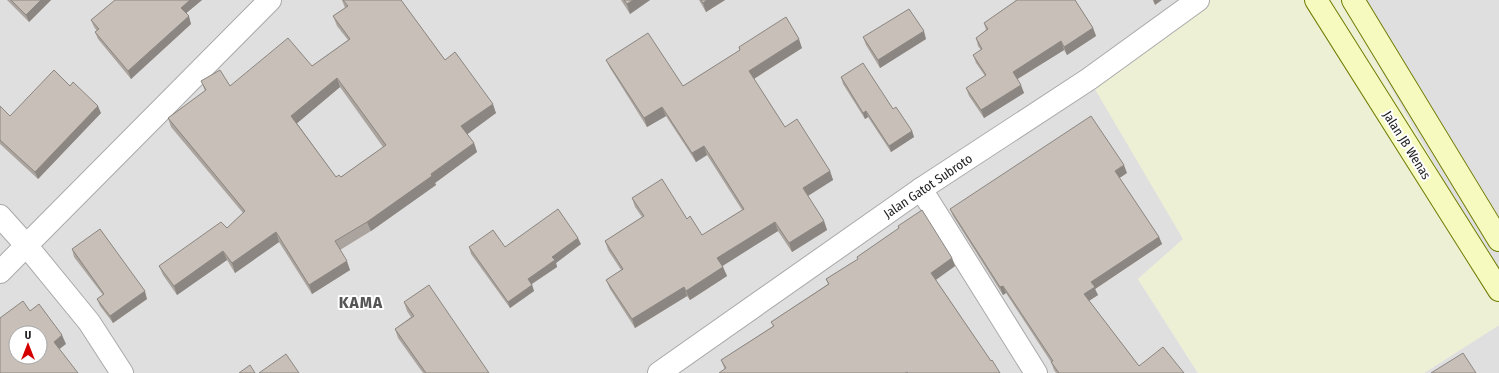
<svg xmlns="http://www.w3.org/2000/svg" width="1499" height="373" viewBox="0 0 1499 373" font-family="'Fira Sans Condensed',sans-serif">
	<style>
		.residential { fill: #e0dfdf; fill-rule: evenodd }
		.farmland { fill: #eef0d5 }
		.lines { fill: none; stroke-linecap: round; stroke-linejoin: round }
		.minor-casing { stroke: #a9a9a9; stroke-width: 24 }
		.tertiary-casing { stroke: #a9a9a9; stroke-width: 24 }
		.secondary-casing { stroke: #707d05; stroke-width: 24 }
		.minor { stroke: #fff; stroke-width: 22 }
		.tertiary { stroke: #fff; stroke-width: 22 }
		.secondary { stroke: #f7fabf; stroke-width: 22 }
		.wall { fill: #aba49e; fill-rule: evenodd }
		.shaded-wall { fill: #8b8681 }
		.building { fill: #c7bfb8; stroke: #8b8681; fill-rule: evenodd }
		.labels { text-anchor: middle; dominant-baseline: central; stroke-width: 4; stroke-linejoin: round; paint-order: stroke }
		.street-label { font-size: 13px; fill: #222; stroke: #fff }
		.district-label { font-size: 17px; font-weight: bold; letter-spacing: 1px; fill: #555; stroke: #fff }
	</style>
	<rect width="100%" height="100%" fill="#f2efe9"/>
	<path class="residential" d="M 0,0 L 1189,0 L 1090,79 L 1184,239 L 1138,279 L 1198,373 L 0,373 ZM 16,333 L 40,333 L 40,357 L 16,357 Z
		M 1341,0 L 1499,0 L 1499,278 Z
		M 1499,325 L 1499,373 L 1424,373 Z"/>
	<path class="farmland" d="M 1189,0 L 1341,0 L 1499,278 L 1499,325 L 1424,373 L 1198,373 L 1138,279 L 1183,239 L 1089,79 Z"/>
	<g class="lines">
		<defs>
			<path id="minor" d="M 921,189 L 1036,373
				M 0,216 L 26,245 L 89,322 L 122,373
				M 0,272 L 270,0"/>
			<path id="tertiary" d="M 659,373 L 921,189 L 1089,79 L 1198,0"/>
			<path id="secondary" d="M 1316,0 L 1499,290
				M 1353,0 L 1499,240"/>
		</defs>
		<use href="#minor" class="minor-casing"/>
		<use href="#tertiary" class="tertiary-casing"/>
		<use href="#secondary" class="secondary-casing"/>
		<use href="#minor" class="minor"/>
		<use href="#tertiary" class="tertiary"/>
		<use href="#secondary" class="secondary"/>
	</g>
	<path class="wall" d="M 7,0 L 51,0 L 29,22 Z
		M 115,0 L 202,0 L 186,13 L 191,24 L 131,79 L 98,39 L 95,32 L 97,31 L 94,27 L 91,20 Z
		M 342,0 L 401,0 L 445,60 L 496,113 L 467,134 L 474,143 L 477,152 L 435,183 L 436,185 L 371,231 L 340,250 L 350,270 L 312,294 L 279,242 L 235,273 L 227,260 L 177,295 L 163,275 L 159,266 L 227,228 L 243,213 L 171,127 L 168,118 L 205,91 L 201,81 L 230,86 L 312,66 L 348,40 L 337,26 L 333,16 L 345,8 ZM 340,87 L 383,147 L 341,177 L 336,177 L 297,123 Z
		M 621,0 L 650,0 L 630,14 Z
		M 699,0 L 725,0 L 706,12 Z
		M 1015,0 L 1075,0 L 1093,28 L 1096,36 L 1067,55 L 1064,50 L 1017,79 L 1024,93 L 984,118 L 969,96 L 966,88 L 985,76 L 976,63 L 973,55 L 981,50 L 978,46 L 976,38 L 986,30 L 984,23 L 1016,1 Z
		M 863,37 L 926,39 L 880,68 L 866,45 Z
		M 739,47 L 802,48 L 754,79 L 785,127 L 830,171 L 833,180 L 808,196 L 824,221 L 827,230 L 792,252 L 778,231 L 722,265 L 727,276 L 690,300 L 687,296 L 635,328 L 610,289 L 606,280 L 621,270 L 608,250 L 605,241 L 642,217 L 635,207 L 632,198 L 687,219 L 702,235 L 742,210 L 707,155 L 696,162 L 666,116 L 647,127 L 610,68 L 606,60 L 683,86 L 740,50 Z
		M 841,77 L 893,109 L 912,131 L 914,137 L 891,152 L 868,117 L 865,119 L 843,84 Z
		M 70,86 L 101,113 L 38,179 L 0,144 L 0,106 L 10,116 Z
		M 1127,173 L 1119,178 L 1159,237 L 1162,244 L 1095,289 L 1098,295 L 1089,301 L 1139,366 L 1184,373 L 1056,373 L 1054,370 L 1051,362 L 1006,293 L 1003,295 L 953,216 L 950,209 Z
		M 898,226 L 952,258 L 955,266 L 936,280 L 991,361 L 1000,373 L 719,373 L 725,370 L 721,360 L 773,326 L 771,322 L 828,284 L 826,279 L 858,259 L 857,257 L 899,228 Z
		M 581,244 L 556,263 L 557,267 L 532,284 L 534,291 L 510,308 L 471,254 L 469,247 Z
		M 72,249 L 147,299 L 113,323 L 100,306 L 97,299 L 103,295 L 74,257 Z
		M 404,302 L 489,373 L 423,373 L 398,338 L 395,329 L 411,317 L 407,311 Z"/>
	<path class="shaded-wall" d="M 41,0 L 51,0 L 29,22 L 26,15 Z
		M 190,0 L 202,0 L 184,15 L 181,8 Z
		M 633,0 L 650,0 L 630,14 L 627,4 Z
		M 707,0 L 725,0 L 706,12 L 703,3 Z
		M 1153,0 L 1162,0 L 1155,5 Z
		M 189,16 L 191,24 L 131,79 L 128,71 Z
		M 1093,28 L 1096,36 L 1067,55 L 1064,47 Z
		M 924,31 L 926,39 L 880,68 L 878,60 Z
		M 799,39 L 802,48 L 752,80 L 749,71 Z
		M 1061,41 L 1064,50 L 1016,80 L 1013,72 Z
		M 337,78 L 340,87 L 295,125 L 291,116 Z
		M 1021,85 L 1024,93 L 984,118 L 981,110 Z
		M 493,104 L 496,113 L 465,136 L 461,126 Z
		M 98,106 L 101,113 L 38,179 L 35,172 Z
		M 662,107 L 666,116 L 647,127 L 644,118 Z
		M 866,111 L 868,117 L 865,119 L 863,113 Z
		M 912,131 L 914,137 L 891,152 L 889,146 Z
		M 474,143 L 477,152 L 435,183 L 436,185 L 371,231 L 367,222 L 431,174 Z
		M 704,146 L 707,155 L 696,162 L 692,153 Z
		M 1124,165 L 1127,173 L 1118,179 L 1115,171 Z
		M 830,171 L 833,180 L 806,197 L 803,188 Z
		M 824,221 L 827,230 L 792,252 L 789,243 Z
		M 775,222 L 778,231 L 721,267 L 717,258 Z
		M 276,232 L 279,242 L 235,273 L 232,263 Z
		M 1159,237 L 1162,244 L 1095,289 L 1098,295 L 1087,302 L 1084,294 L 1091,282 Z
		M 578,238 L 581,244 L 556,263 L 557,267 L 530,285 L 528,279 L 552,257 Z
		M 223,251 L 227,260 L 177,295 L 174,286 Z
		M 952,258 L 955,266 L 934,281 L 931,273 Z
		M 347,261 L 350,270 L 312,294 L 309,285 Z
		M 723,267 L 727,276 L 690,300 L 686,291 Z
		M 532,285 L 534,291 L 510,308 L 508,302 Z
		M 1003,286 L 1006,293 L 1003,295 L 1000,287 Z
		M 684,287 L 687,296 L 635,328 L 632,319 Z
		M 145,291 L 147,299 L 113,323 L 110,316 Z
		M 62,335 L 66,344 L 57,351 L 54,342 Z"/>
	<path class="building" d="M 11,0 L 41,0 L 26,15 Z
		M 115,0 L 190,0 L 181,8 L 189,16 L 128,71 L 95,32 L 99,29 L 91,20 Z
		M 343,0 L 401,0 L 445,60 L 455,52 L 493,104 L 461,126 L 474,143 L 431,174 L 432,176 L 367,222 L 335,241 L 347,261 L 309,285 L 276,232 L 232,263 L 223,251 L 174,286 L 159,266 L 221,222 L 227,228 L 245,211 L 168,118 L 206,90 L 201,81 L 220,70 L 230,86 L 288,38 L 312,66 L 350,39 L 333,16 L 348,6 ZM 337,78 L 386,145 L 341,177 L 339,175 L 336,177 L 291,116 Z
		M 624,0 L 633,0 L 627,4 Z
		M 701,0 L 707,0 L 703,3 Z
		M 1017,0 L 1075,0 L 1093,28 L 1064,47 L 1061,41 L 1013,72 L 1021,85 L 981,110 L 966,88 L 986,75 L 973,55 L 982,49 L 976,38 L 988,29 L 984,23 Z
		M 909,9 L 924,31 L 878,60 L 863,37 Z
		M 786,17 L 799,39 L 749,71 L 785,127 L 797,119 L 830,171 L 803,188 L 824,221 L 789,243 L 775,222 L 717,258 L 723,267 L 686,291 L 684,287 L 632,319 L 606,280 L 623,269 L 605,241 L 644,216 L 632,198 L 662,179 L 687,219 L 690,216 L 702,235 L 744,209 L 704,146 L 692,153 L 662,107 L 644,118 L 606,60 L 648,33 L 683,86 L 740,50 L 739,47 Z
		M 863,63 L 893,109 L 896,107 L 912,131 L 889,146 L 866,111 L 863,113 L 841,77 Z
		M 54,70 L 70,86 L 73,82 L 98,106 L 35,172 L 0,140 L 0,106 L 10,116 Z
		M 1091,116 L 1124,165 L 1115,171 L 1159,237 L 1091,282 L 1095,287 L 1084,294 L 1139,366 L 1163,347 L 1184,373 L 1059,373 L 1051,362 L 1053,361 L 1003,286 L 1000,287 L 950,209 Z
		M 558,209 L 578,238 L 552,257 L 555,260 L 528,279 L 532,285 L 508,302 L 469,247 L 493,230 L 505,247 Z
		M 922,210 L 952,258 L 931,273 L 991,361 L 992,360 L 1000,373 L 908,373 L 907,372 L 905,373 L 719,373 L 726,368 L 721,360 L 774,326 L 771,322 L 829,284 L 826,279 L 858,259 L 857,257 L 899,228 L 898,226 Z
		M 100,229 L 145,291 L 110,316 L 97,299 L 104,294 L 72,249 Z
		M 429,285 L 489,373 L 426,373 L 395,329 L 414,316 L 404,302 Z
		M 23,301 L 30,311 L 39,304 L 62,335 L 54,342 L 78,373 L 0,373 L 0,318 ZM 16,333 L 40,333 L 40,357 L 16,357 Z
		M 1463,353 L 1476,373 L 1431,373 Z
		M 286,354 L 299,373 L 259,373 Z
		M 250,365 L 255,373 L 239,373 Z"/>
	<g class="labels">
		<g class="street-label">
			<text transform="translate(1407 145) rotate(58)">Jalan JB Wenas</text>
			<text transform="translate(928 186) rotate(-34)">Jalan Gatot Subroto</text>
		</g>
		<g class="district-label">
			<text x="361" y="302">KAMA</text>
		</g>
	</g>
	<g transform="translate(28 345)"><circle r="19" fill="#ffffff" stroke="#a7a7a7"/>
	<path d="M0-3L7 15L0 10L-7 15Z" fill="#d40000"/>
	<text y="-6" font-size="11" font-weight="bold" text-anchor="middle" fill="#222222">U</text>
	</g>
</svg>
